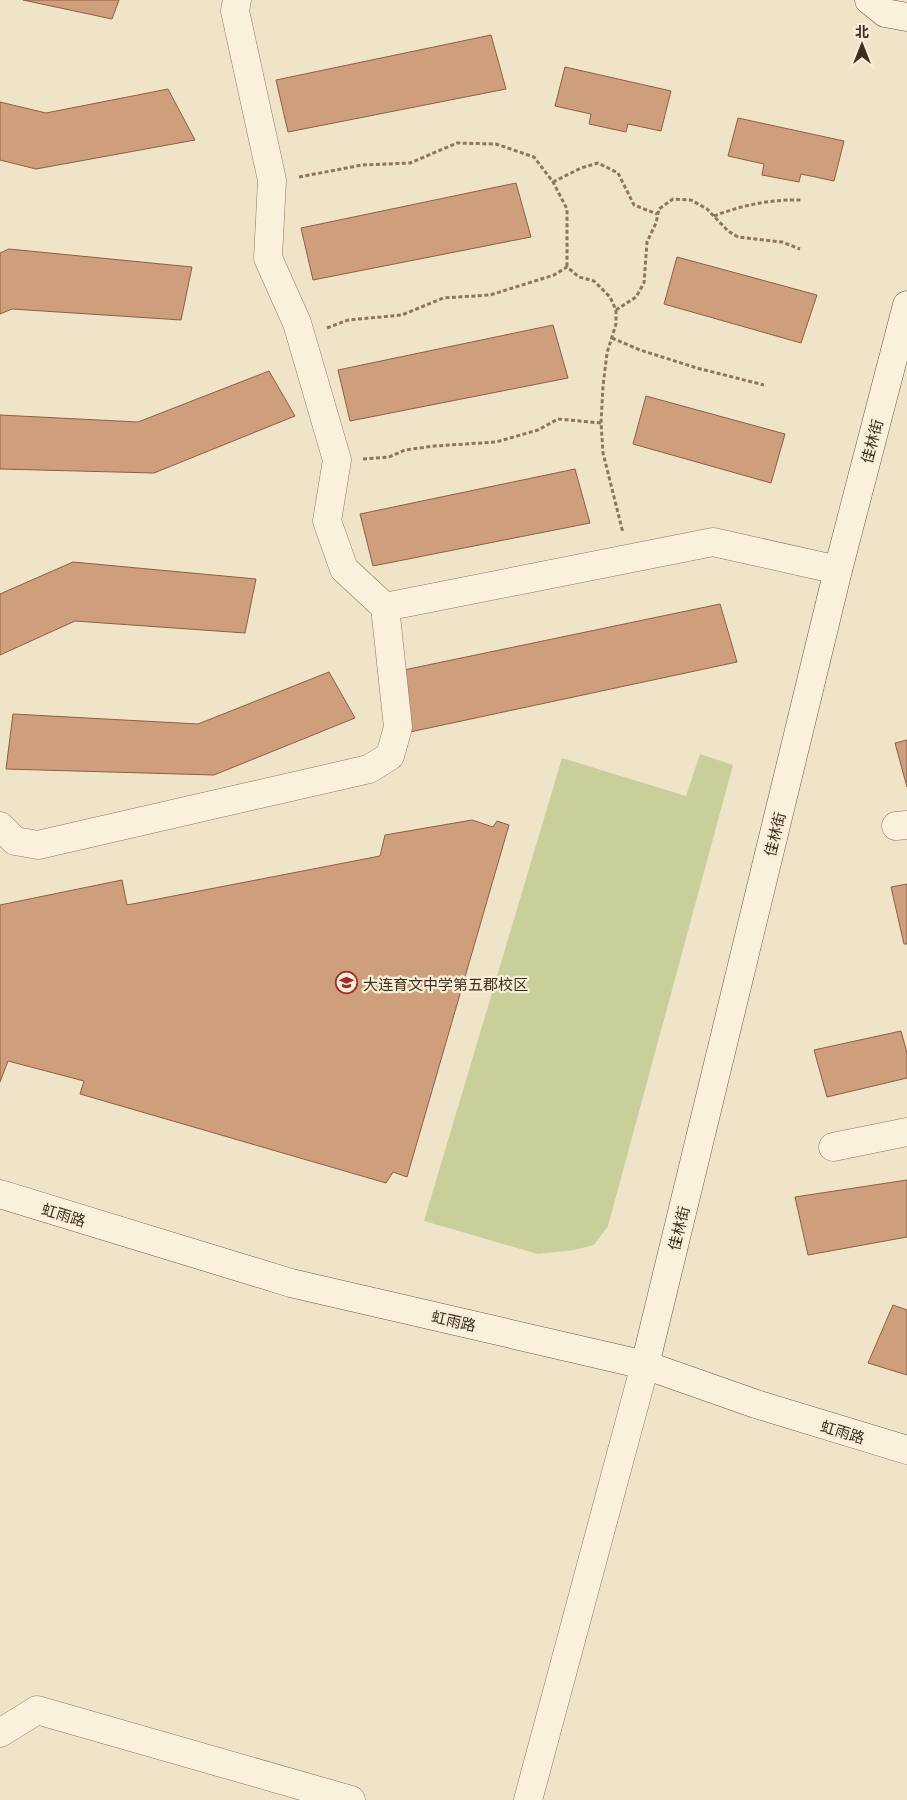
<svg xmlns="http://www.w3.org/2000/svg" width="907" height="1800" viewBox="0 0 907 1800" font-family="Georgia,'Noto Sans SC',serif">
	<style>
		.green { fill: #c9cf9b }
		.building { fill: #cf9f7d; stroke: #8d5f41 }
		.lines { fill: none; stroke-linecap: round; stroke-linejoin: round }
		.street-casing { stroke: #8d765c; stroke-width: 29 }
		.secondary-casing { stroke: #6f573f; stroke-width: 29 }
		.path { stroke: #8d765c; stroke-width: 3; stroke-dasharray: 4 2.5; stroke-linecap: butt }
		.street { stroke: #faf1dc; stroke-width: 28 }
		.secondary { stroke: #faf1dc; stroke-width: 28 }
		.labels { text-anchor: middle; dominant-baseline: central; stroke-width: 4.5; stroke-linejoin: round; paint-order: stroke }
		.street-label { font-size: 15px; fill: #3d2e20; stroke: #f7eed8 }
		.poi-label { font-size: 15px; fill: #3d2e20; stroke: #f7eed8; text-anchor: start }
	</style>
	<rect width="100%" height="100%" fill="#f0e4c8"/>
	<path class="green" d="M 700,754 L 733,765 L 608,1226 L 594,1245 L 574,1250 L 538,1254 L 424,1221 L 562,758 L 686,796 Z"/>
	<path class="building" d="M 23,0 L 119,0 L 112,19 Z
		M 491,35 L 506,89 L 288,132 L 276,80 Z
		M 565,67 L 671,91 L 661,131 L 628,124 L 626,132 L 589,124 L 591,114 L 555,106 Z
		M 168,89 L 195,140 L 36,169 L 0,160 L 0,102 L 46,113 Z
		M 738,118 L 844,141 L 834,181 L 801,174 L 799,182 L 762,175 L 764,164 L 728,156 Z
		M 516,183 L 531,237 L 313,280 L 301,228 Z
		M 9,249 L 192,267 L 181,320 L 12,309 L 0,314 L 0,253 Z
		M 677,257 L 817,295 L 801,343 L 664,304 Z
		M 553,325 L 568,378 L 350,421 L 338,370 Z
		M 269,371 L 295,416 L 154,473 L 0,469 L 0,415 L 138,422 Z
		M 646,396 L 785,434 L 771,483 L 633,444 Z
		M 575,469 L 590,523 L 373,566 L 360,514 Z
		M 73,562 L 256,579 L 245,633 L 75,621 L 0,655 L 0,594 Z
		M 720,604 L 737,662 L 410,732 L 399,671 Z
		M 329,672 L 355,718 L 214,775 L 6,769 L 13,714 L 198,724 Z
		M 907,740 L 907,787 L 895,743 Z
		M 472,820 L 493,827 L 497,821 L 509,825 L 407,1177 L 393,1172 L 386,1183 L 80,1094 L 84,1081 L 8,1061 L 0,1082 L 0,905 L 122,880 L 127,905 L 380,856 L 385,835 Z
		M 907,884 L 907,944 L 904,944 L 891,887 Z
		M 901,1031 L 907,1053 L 907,1078 L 827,1097 L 814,1050 Z
		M 907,1180 L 907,1237 L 808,1255 L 795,1197 Z
		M 893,1305 L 907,1310 L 907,1375 L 868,1363 Z"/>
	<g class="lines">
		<defs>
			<path id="street" d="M 237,0 L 235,11 L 272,180 L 268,258 L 297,323 L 337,460 L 327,521 L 344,569 L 385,607 L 713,542 L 838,570
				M 0,826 L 15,841 L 38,845 L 369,769 L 390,756 L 398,727 L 385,607
				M 896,826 L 907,825
				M 833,1147 L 907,1132
				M 0,1733 L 37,1710 L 351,1800
				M 528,1800 L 645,1365"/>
			<path id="secondary" d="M 869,0 L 885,13 L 907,17
				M 0,1194 L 291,1283 L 645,1365 L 756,1404 L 907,1450
				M 645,1365 L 838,570 L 907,305"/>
		</defs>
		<use href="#street" class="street-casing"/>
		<use href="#secondary" class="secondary-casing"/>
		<path class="path" d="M 299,177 L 362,165 L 410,163 L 457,143 L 496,144 L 534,157 L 553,182 L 567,209 L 567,267
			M 553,182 L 581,168 L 598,163 L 618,173 L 634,205 L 657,214
			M 714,216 C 742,205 772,199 802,200
			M 616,310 L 636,297 L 644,283 L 647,242 L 656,223 L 659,209 L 673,199 L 691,200 L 707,209 L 728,231 L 738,237 L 782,242 L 800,249
			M 327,328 L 348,320 L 402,315 L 443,298 L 490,295 L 554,275 L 567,267 L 579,277 L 594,281 L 610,297 L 616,310 L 616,324 L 607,353 L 603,386 L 601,423 L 603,453 L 623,533
			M 612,338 L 640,350 L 697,368 L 764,385
			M 363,459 L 389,457 L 405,450 L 434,446 L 496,442 L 538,430 L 558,419 L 601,423"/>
		<use href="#street" class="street"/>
		<use href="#secondary" class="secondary"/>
	</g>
	<defs>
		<symbol id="school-ring" viewBox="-11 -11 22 22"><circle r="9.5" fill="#f7eed8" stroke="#9e2a2b" stroke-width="1.5"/><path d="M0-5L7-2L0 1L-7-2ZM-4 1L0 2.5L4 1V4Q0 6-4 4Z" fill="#9e2a2b"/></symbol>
	</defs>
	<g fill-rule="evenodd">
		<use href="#school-ring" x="334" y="970" width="25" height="25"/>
	</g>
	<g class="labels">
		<g class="street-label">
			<text transform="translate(871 441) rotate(-75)">佳林街</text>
			<text transform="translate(774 834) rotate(-76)">佳林街</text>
			<text transform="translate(64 1214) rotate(17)">虹雨路</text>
			<text transform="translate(678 1228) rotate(-76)">佳林街</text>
			<text transform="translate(454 1320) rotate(13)">虹雨路</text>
			<text transform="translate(843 1431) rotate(17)">虹雨路</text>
		</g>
		<g class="poi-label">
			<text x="363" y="983">大连育文中学第五郡校区</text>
		</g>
	</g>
	<g transform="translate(862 45)" stroke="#f7eed8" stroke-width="4" paint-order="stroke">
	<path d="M0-4L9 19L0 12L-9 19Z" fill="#3d2e20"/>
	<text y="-8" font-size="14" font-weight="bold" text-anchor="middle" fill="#3d2e20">北</text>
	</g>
</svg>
